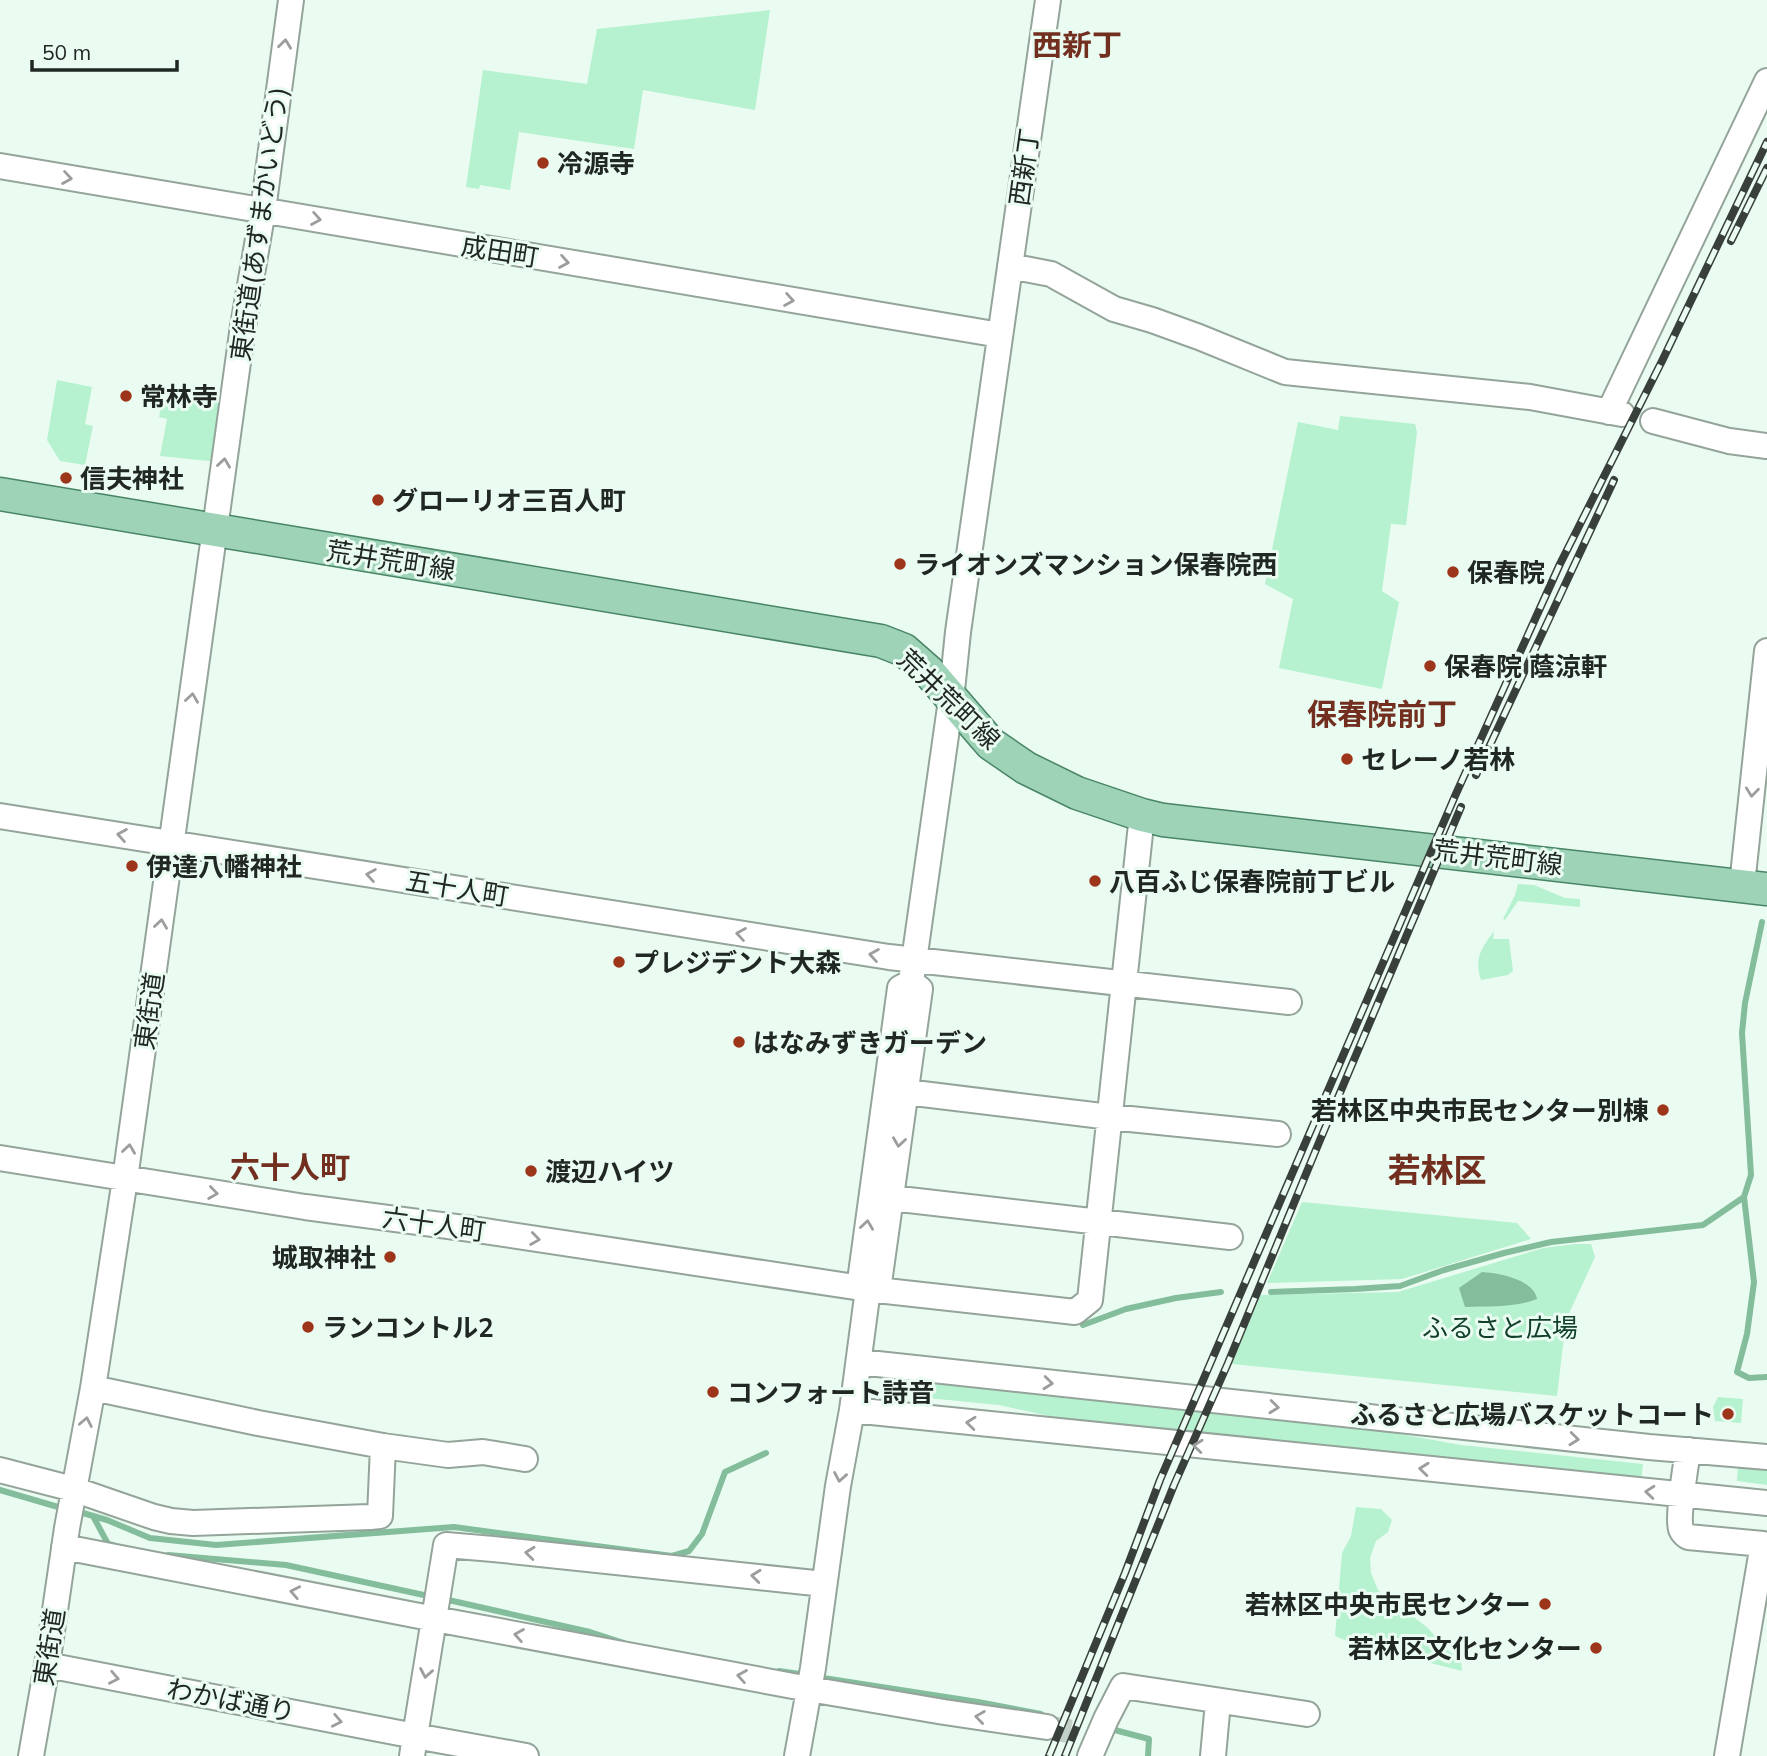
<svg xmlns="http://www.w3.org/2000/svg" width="1767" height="1756" viewBox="0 0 1767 1756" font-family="Mulish,'Noto Sans JP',sans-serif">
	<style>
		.green { fill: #b6f2cf }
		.water { fill: #83bd9c }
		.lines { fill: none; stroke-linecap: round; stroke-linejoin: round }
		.stream { stroke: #83bd9c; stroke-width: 6 }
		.minor-tunnel { stroke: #c2d1c8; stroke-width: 24; stroke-dasharray: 24 12; stroke-linecap: butt }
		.minor-casing { stroke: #94a49a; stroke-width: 28 }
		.major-casing { stroke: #498465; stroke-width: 35 }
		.minor { stroke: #fff; stroke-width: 24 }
		.major { stroke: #9ed3b8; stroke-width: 32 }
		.rail-casing { stroke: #39403b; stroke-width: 8 }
		.rail { stroke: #eafcf1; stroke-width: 5; stroke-dasharray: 16; stroke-linecap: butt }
		.oneway { stroke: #9b9e9c }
		.poi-dot { fill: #9d351b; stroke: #eafcf1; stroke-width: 2.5 }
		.labels { text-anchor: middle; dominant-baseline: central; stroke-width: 6; stroke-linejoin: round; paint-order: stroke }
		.poi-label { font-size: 26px; font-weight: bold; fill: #212723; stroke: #eafcf1; text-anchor: start }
		.street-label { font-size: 26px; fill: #212723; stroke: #eafcf1 }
		.park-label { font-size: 26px; fill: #12402a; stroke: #eafcf1 }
		.quarter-label { font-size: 30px; font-weight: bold; fill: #722e1e; stroke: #eafcf1 }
		.district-label { font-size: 33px; font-weight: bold; fill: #722e1e; stroke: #eafcf1 }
	</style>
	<rect width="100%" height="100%" fill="#eafcf1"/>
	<path class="green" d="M 770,10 L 755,110 L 643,90 L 634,149 L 519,132 L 510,190 L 480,185 L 479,189 L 466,187 L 483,70 L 587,84 L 597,29 Z
		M 57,380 L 92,387 L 85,424 L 93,426 L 85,465 L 60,461 L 47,440 Z
		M 164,390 L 228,404 L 218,462 L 160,456 L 167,419 L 159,417 Z
		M 1340,416 L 1415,424 L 1417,432 L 1406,525 L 1391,524 L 1382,591 L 1399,602 L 1382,689 L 1279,668 L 1293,599 L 1265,584 L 1298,422 L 1338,430 Z
		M 1518,884 L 1534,885 L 1565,898 L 1580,899 L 1580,907 L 1518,901 L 1505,920 L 1503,919 L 1515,895 Z
		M 1494,931 L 1493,939 L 1509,939 L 1513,971 L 1508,975 L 1481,980 C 1474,958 1481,949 1494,931 Z
		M 1302,1202 L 1517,1223 L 1531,1239 L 1402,1279 L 1267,1283 Z
		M 1576,1244 L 1591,1244 L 1595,1257 L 1566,1320 L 1557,1396 L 1232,1364 L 1260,1295 L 1398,1292 L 1543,1248 Z
		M 909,1380 L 1356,1426 L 1461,1445 L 1643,1464 L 1641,1481 L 1085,1424 L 999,1405 L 907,1396 Z
		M 1718,1397 L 1743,1399 L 1741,1423 L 1715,1421 L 1713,1407 Z
		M 1738,1464 L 1767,1467 L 1767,1485 L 1737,1481 Z
		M 1356,1507 L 1381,1509 L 1392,1520 L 1388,1532 L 1376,1541 L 1370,1558 L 1371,1573 L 1378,1590 L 1428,1628 L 1446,1649 L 1461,1659 L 1462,1671 L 1352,1643 L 1335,1636 L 1342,1553 L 1351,1536 Z"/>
	<path class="water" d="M 1482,1272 C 1500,1273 1534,1280 1537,1299 C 1515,1308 1489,1306 1465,1307 L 1459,1288 Z"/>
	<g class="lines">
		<path class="stream" d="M 1762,922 L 1745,1003 L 1742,1033 L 1751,1175 L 1744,1197 L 1754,1282 L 1747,1334 L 1737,1372 L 1749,1378 L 1767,1377
			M 1271,1292 L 1355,1289 L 1400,1286 L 1444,1270 L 1504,1253 L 1551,1242 L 1703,1225 L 1744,1197
			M 1083,1325 L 1126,1309 L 1176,1298 L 1221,1292
			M 0,1490 L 65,1509
			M 76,1511 L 107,1520 L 150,1538 L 216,1545 L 454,1527 L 672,1556 L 689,1551 L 702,1534 L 725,1472 L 766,1453
			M 93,1516 L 108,1544 L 113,1545
			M 168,1555 L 286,1565 L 433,1597
			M 444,1599 L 590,1632 L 624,1643
			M 779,1671 L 806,1675
			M 817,1677 L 978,1702 L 1041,1714
			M 1107,1728 L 1149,1739 L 1148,1756"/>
		<path class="minor-tunnel" d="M 1047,1727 L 1079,1733"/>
		<defs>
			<path id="minor" d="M 0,166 L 1000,335
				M 1010,266 L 1051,274 L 1114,309 L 1152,320 L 1199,337 L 1285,372 L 1530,397 L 1622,414
				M 1609,412 L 1767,81
				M 1653,421 L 1729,441 L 1767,446
				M 0,816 L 889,957 L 1289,1002
				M 1742,885 L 1767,651
				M 911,982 L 951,700 L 958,632 L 1048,0
				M 906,1092 L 1110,1117 L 1278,1134
				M 0,1158 L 305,1207 L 471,1229 L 868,1289 L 1075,1312 L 1090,1300 L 1142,815
				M 891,1198 L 1230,1237
				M 868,1289 L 879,1283 L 920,989 L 911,982
				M 868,1289 L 860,1281 L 900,988 L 911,982
				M 859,1362 L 1649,1447 L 1767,1457
				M 93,1388 L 258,1423 L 383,1446 L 448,1455 L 483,1452 L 525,1459
				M 852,1410 L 1767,1503
				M 1688,1450 C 1686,1465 1677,1517 1681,1529 C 1683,1534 1684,1534 1688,1537 L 1763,1544 L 1727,1756
				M 0,1470 L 73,1489 L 154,1517 L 171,1521 L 193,1523 L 370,1517 L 380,1516 L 383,1446
				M 64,1547 L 435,1619 L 809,1689 L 944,1712 L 1047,1727
				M 47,1665 L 415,1736 L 412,1756
				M 31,1756 L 47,1665 L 67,1528 L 93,1388 L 125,1179 L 243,326 L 263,210 L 291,0
				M 526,1756 L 415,1736 L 446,1545 L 493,1549 L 824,1584
				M 797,1756 L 813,1668 L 838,1486 L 852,1410 L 868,1289
				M 1090,1756 L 1106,1719 L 1123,1686 L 1307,1714
				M 1213,1756 L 1218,1702"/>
			<path id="major" d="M 0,494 L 881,641 L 904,650 L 929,672 L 991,744 L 1026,768 L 1077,793 L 1142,815 L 1163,820 L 1767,889"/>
		</defs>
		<use href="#minor" class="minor-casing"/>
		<use href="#major" class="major-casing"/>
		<use href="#minor" class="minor"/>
		<use href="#major" class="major"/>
		<defs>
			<path id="rail" d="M 1731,241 L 1767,168
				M 1476,775 L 1614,480
				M 1049,1756 L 1125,1573 L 1160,1480 L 1455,796 L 1560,564 L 1663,359 L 1767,142
				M 1065,1756 L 1174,1485 L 1228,1363 L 1320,1140 L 1461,807"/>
		</defs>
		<use href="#rail" class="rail-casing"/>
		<use href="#rail" class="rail"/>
	</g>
	<defs><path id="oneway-chevron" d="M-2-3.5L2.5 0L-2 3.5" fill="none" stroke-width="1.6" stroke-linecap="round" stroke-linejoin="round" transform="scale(1.75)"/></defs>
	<g class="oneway">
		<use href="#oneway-chevron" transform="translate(285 44) rotate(-83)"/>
		<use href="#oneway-chevron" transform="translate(67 178) rotate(9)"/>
		<use href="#oneway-chevron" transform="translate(316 219) rotate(10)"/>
		<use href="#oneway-chevron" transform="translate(564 262) rotate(10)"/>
		<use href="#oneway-chevron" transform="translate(789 300) rotate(10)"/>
		<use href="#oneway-chevron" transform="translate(224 463) rotate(-82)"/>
		<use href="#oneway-chevron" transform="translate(192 698) rotate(-82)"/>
		<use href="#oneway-chevron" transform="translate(1752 792) rotate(96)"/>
		<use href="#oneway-chevron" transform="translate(122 835) rotate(-171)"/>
		<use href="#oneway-chevron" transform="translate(371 875) rotate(-171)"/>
		<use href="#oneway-chevron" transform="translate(161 924) rotate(-82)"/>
		<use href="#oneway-chevron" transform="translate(741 934) rotate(-171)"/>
		<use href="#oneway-chevron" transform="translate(874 955) rotate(-171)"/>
		<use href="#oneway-chevron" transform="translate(899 1142) rotate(98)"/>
		<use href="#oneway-chevron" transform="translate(129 1149) rotate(-82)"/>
		<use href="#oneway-chevron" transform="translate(213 1193) rotate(8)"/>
		<use href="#oneway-chevron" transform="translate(867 1225) rotate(-82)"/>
		<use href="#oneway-chevron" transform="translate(535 1239) rotate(8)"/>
		<use href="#oneway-chevron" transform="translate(1048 1383) rotate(6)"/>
		<use href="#oneway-chevron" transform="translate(1274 1407) rotate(6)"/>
		<use href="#oneway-chevron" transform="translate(86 1422) rotate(-79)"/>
		<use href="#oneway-chevron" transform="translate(971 1423) rotate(-174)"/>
		<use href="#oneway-chevron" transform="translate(1574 1439) rotate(6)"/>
		<use href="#oneway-chevron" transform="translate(1198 1446) rotate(-174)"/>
		<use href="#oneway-chevron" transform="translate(1424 1469) rotate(-174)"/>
		<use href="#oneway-chevron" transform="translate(840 1477) rotate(100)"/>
		<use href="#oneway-chevron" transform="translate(1650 1492) rotate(-175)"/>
		<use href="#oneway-chevron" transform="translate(530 1553) rotate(-174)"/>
		<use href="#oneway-chevron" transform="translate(756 1576) rotate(-174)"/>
		<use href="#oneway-chevron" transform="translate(295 1592) rotate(-169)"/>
		<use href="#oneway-chevron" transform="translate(519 1635) rotate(-170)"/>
		<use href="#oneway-chevron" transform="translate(426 1673) rotate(100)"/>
		<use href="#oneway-chevron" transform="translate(742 1676) rotate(-170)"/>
		<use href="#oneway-chevron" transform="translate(114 1678) rotate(11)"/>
		<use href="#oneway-chevron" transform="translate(980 1717) rotate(-172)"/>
		<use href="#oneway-chevron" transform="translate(337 1721) rotate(11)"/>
	</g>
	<g class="poi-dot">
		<circle cx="543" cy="163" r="7"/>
		<circle cx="126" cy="396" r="7"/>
		<circle cx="66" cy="478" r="7"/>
		<circle cx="378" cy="500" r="7"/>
		<circle cx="900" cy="564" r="7"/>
		<circle cx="1453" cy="572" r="7"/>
		<circle cx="1430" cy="666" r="7"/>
		<circle cx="1347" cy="759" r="7"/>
		<circle cx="132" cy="866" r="7"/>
		<circle cx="1095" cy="881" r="7"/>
		<circle cx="619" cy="962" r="7"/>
		<circle cx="739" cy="1042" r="7"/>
		<circle cx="1663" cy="1110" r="7"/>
		<circle cx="531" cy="1171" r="7"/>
		<circle cx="390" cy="1257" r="7"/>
		<circle cx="308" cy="1327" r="7"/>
		<circle cx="713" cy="1392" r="7"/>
		<circle cx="1728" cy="1414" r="7"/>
		<circle cx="1545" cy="1604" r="7"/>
		<circle cx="1596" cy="1648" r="7"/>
	</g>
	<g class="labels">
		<g class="poi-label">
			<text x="557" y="163">冷源寺</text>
			<text x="140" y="396">常林寺</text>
			<text x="80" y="478">信夫神社</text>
			<text x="392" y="500">グローリオ三百人町</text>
			<text x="914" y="564">ライオンズマンション保春院西</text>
			<text x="1467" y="572">保春院</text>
			<text x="1444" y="666">保春院 蔭涼軒</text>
			<text x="1361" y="759">セレーノ若林</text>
			<text x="146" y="866">伊達八幡神社</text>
			<text x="1109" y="881">八百ふじ保春院前丁ビル</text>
			<text x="633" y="962">プレジデント大森</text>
			<text x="753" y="1042">はなみずきガーデン</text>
			<text x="1649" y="1110" text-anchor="end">若林区中央市民センター別棟</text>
			<text x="545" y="1171">渡辺ハイツ</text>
			<text x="376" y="1257" text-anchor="end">城取神社</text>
			<text x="322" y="1327">ランコントル2</text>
			<text x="727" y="1392">コンフォート詩音</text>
			<text x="1714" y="1414" text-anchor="end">ふるさと広場バスケットコート</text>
			<text x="1531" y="1604" text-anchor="end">若林区中央市民センター</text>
			<text x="1582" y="1648" text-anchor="end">若林区文化センター</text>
		</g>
		<g class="street-label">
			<text transform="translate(1024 167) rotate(-82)">西新丁</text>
			<text transform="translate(259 224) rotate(-82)">東街道(あずまかいどう)</text>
			<text transform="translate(500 251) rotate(9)">成田町</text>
			<text transform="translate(391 560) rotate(9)">荒井荒町線</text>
			<text transform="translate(949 699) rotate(44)">荒井荒町線</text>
			<text transform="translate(1498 857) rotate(7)">荒井荒町線</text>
			<text transform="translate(457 888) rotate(9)">五十人町</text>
			<text transform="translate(149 1011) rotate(-82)">東街道</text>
			<text transform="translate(434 1224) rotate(8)">六十人町</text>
			<text transform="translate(49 1647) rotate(-81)">東街道</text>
			<text transform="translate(231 1700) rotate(11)">わかば通り</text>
		</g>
		<g class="park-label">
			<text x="1500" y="1327">ふるさと広場</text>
		</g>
		<g class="quarter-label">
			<text x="1077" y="45">西新丁</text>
			<text x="1382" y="714">保春院前丁</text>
			<text x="290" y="1167">六十人町</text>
		</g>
		<g class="district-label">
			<text x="1437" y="1169">若林区</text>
		</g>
	</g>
	<path d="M32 60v10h145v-10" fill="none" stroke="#212723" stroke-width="3.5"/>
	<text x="42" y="60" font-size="21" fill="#212723" stroke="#eafcf1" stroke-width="5" paint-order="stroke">50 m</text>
</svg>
